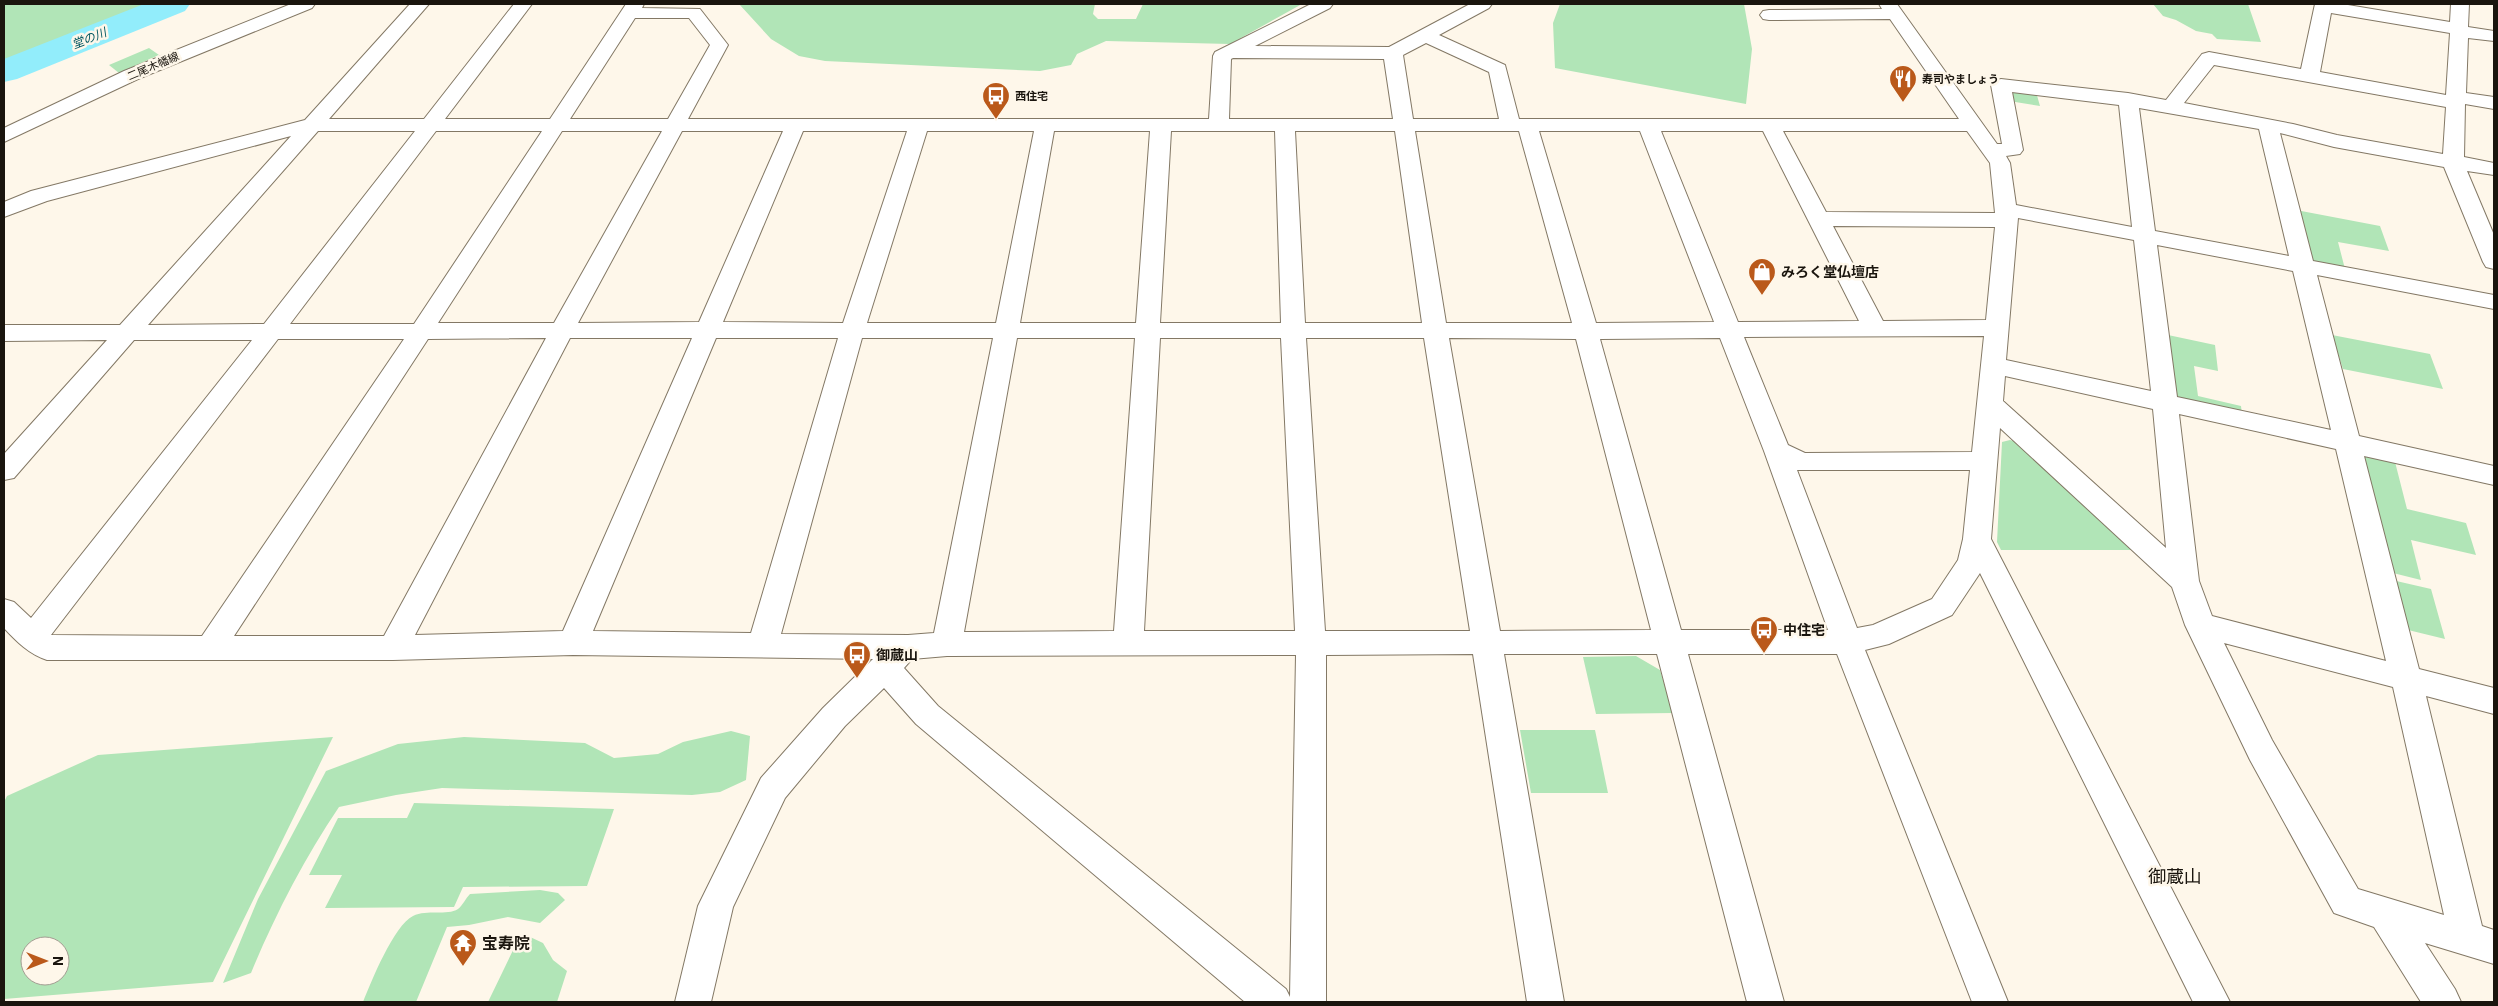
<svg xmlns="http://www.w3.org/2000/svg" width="2498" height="1006" viewBox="0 0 2498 1006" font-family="'IBM Plex Sans','Noto Sans JP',sans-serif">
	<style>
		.green { fill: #b1e5b7; fill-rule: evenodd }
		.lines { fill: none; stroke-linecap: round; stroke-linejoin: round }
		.river { fill: #92edfb; fill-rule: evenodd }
		.minor-casing { stroke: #837865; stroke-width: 2 }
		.secondary-casing { stroke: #837865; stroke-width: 2 }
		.minor { fill: #fff; fill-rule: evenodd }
		.secondary { fill: #fff; fill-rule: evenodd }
		.labels { text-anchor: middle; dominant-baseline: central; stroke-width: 5; stroke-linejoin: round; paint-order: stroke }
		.far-street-label { font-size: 11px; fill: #1a150e; stroke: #fef7ea }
		.far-poi-label { font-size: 11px; font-weight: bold; fill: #1a150e; stroke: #fef7ea; text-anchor: start }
		.far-water-label { font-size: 12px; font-style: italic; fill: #015660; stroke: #fef7ea }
		.poi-label { font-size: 14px; font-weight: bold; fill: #1a150e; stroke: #fef7ea; text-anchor: start }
		.near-poi-label { font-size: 16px; font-weight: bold; fill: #1a150e; stroke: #fef7ea; text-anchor: start }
		.near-neighbourhood-label { font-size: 18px; fill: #1a150e; stroke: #fef7ea }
	</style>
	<rect width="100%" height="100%" fill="#fef7ea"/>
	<path class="green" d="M 4,4 L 158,4 L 4,62 Z
		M 739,4 L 1095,4 L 1093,14 L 1098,19 L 1136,19 L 1143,4 L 1302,4 L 1230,44 L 1106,41 L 1077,54 L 1071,65 L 1040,71 L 825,61 L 799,56 L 771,39 Z
		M 1560,4 L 1744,4 L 1752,49 L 1746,104 L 1555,68 L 1553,23 Z
		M 2153,4 L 2248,4 L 2261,42 L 2217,39 L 2212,34 L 2196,31 L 2176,20 L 2163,16 Z
		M 149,48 L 159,55 L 119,73 L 109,65 Z
		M 2007,89 L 2036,92 L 2040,106 L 2009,101 Z
		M 2296,210 L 2380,226 L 2389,251 L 2338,242 L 2345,269 L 2310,262 Z
		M 2168,335 L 2215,345 L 2218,371 L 2194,366 L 2198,396 L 2241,406 L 2242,415 L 2175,400 Z
		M 2332,335 L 2430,354 L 2443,389 L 2343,369 Z
		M 2010,440 L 2021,443 L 2133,550 L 2001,550 L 1997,542 L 2002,442 Z
		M 2361,451 L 2394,458 L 2407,509 L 2466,523 L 2476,555 L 2411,540 L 2421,580 L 2389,572 Z
		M 2392,580 L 2431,589 L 2445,639 L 2404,629 Z
		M 1636,656 L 1660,670 L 1673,713 L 1596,714 L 1583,657 Z
		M 1520,730 L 1595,730 L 1608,793 L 1531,793 Z
		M 731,731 L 750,736 L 746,780 L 720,792 L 692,795 L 442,788 L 396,795 L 339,807 C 304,859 275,915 251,973 L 223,983 L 258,899 L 326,771 L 398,744 L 464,737 L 585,743 L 614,758 L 658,754 L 683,742 Z
		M 333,737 L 213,982 L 4,999 L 4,802 L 7,796 L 98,755 ZM 30,946 L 60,946 L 60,976 L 30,976 Z
		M 414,803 L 614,809 L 587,886 L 463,887 L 454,907 L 325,908 L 342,875 L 309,875 L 338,818 L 407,818 Z
		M 540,890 L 558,893 L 565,900 L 540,923 L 508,917 L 469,925 L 447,927 L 416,1002 L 363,1002 C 371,982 394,925 413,916 C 427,909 447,916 458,909 C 462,906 466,898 470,894 Z
		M 528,936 L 543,943 L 553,960 L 567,971 L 557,1002 L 488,1002 L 516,944 Z"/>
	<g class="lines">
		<path class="river" d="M 144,4 L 190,4 L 185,11 L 17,79 L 4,82 L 4,59 Z"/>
		<defs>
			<path id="minor" d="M 410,4 L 429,4 L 329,119 L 424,119 L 514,4 L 532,4 L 445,119 L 550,119 L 626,4 L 644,4 L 642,8 L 700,9 L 728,45 L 688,119 L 1209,119 L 1213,56 L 1215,52 L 1311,4 L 1333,4 L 1330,8 L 1255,46 L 1389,47 L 1470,4 L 1492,4 L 1489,8 L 1439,35 L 1505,65 L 1519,119 L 1959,119 L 1890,19 L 1769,20 L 1763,19 L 1760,15 L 1763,11 L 1769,10 L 1882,9 L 1879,4 L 1897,4 L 1997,144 L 2002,144 L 1991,85 L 1994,81 L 2001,79 L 2128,93 L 2166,100 L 2202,54 L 2209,52 L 2301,69 L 2315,4 L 2342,4 L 2450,22 L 2451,4 L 2469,4 L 2468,27 L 2494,31 L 2494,41 L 2468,38 L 2466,93 L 2494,97 L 2494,109 L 2465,104 L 2464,157 L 2494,163 L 2494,175 L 2467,171 L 2494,235 L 2494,269 L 2486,267 L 2483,262 L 2444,167 L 2334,147 L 2280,133 L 2313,261 L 2494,295 L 2494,309 L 2317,275 L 2359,436 L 2494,466 L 2494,485 L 2364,456 L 2419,669 L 2494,688 L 2494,714 L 2426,696 L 2482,926 L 2494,930 L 2494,964 L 2425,943 L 2455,989 L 2461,1002 L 2421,1002 L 2374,927 L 2334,913 L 2250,760 L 2185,625 L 2172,587 L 2000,428 L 1991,539 L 2230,1002 L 2193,1002 L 1980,573 L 1952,615 L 1889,644 L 1865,650 L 2008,1002 L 1972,1002 L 1837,654 L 1688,654 L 1784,1002 L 1747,1002 L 1657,654 L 1504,654 L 1564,1002 L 1527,1002 L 1473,654 L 1326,655 L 1326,1002 L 1245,1002 L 916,724 L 884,688 L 845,726 L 785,798 L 733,907 L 711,1002 L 675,1002 L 698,906 L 761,778 L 823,708 L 873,659 L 573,655 L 393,660 L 47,660 C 29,654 17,642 4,628 L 4,599 L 14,602 L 31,618 L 252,340 L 134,340 L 14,478 L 4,480 L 4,454 L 107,340 L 4,341 L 4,325 L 120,325 L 291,136 L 47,201 L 4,217 L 4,202 L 31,191 L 305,120 ZM 2331,13 L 2450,33 L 2446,95 L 2320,72 ZM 635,18 L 689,18 L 710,45 L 668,119 L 570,119 ZM 1426,43 L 1489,72 L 1499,119 L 1413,119 L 1403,55 ZM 1233,58 L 1384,59 L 1393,119 L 1229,119 L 1231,59 ZM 2214,65 L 2446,107 L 2443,154 L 2337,135 L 2293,124 L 2184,103 ZM 2012,92 L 2119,105 L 2132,227 L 2016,205 L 2010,163 L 2006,156 L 2020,154 L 2023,150 ZM 2139,108 L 2259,129 L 2289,256 L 2155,231 ZM 318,131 L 415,131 L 264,324 L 148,325 ZM 436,131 L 542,131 L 414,324 L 290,324 ZM 562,131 L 662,131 L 554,323 L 438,323 ZM 682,131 L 783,131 L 699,322 L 578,323 ZM 803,131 L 907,131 L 843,323 L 723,322 ZM 927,131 L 1034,131 L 996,323 L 867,323 ZM 1054,131 L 1150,131 L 1136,323 L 1020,323 ZM 1171,131 L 1275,131 L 1281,323 L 1160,323 ZM 1295,131 L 1395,131 L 1422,323 L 1305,323 ZM 1415,131 L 1519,131 L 1572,323 L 1446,323 ZM 1539,131 L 1640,131 L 1714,322 L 1596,323 ZM 1661,131 L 1763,131 L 1859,321 L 1738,322 ZM 1783,131 L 1967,131 L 1990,163 L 1995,213 L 1826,212 ZM 2018,218 L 2134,240 L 2151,391 L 2006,360 ZM 1833,226 L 1995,227 L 1986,320 L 1883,321 ZM 2157,245 L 2293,271 L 2331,430 L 2177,397 ZM 1984,336 L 1972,452 L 1805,453 L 1788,445 L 1744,337 ZM 546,338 L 384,636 L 234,636 L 428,339 ZM 570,338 L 692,338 L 563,631 L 415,635 ZM 716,338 L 838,338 L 751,633 L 593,631 ZM 862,338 L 993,338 L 934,633 L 908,635 L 781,634 ZM 1017,338 L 1135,338 L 1114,631 L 964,632 ZM 1160,338 L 1281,338 L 1295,631 L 1144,631 ZM 1306,338 L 1424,338 L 1470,631 L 1325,631 ZM 1449,338 L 1576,339 L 1651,630 L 1500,631 ZM 1720,338 L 1764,451 L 1828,630 L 1681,630 L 1600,339 ZM 278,339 L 404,339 L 202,636 L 51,635 ZM 2005,376 L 2153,409 L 2166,548 L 2003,401 ZM 2179,414 L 2336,449 L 2386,661 L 2212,616 L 2199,581 ZM 1797,470 L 1970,470 L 1963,539 L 1958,560 L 1932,599 L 1873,625 L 1857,628 ZM 2224,643 L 2393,687 L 2444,915 L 2358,889 L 2272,740 ZM 1296,655 L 1290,997 L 1286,989 L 938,706 L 904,668 L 912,659 L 947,656 Z"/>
			<path id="secondary" d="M 291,4 L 315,4 L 312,8 L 138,79 L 4,142 L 4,128 L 124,71 Z"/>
		</defs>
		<use href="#minor" class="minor-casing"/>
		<use href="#secondary" class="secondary-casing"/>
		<use href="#minor" class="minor"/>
		<use href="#secondary" class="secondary"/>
	</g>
	<defs>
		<symbol id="restaurant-pin" viewBox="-11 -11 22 30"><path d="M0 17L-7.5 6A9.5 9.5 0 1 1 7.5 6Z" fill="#ba591a" stroke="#fef7ea"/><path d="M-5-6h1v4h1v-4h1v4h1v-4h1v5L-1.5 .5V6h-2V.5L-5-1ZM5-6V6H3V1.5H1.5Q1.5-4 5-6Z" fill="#fff"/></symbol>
		<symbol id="bus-pin" viewBox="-11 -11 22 30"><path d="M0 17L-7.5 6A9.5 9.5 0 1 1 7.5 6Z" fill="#ba591a" stroke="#fef7ea"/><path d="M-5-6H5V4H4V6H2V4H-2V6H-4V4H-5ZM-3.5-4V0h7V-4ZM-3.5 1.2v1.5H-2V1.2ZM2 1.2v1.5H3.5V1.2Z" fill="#fff"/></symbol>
		<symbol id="shop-pin" viewBox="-11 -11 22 30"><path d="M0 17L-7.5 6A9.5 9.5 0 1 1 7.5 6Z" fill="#ba591a" stroke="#fef7ea"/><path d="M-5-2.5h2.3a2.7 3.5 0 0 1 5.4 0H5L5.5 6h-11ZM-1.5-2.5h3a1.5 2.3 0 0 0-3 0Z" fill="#fff"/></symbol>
		<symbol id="temple-pin" viewBox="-11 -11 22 30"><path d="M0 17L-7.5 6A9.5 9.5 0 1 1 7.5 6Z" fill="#ba591a" stroke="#fef7ea"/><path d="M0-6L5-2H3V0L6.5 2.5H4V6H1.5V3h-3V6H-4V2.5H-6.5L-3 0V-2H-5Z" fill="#fff"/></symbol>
	</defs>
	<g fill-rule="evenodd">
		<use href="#restaurant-pin" x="1887" y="63" width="32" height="43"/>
		<use href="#bus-pin" x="980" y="80" width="32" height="43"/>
		<use href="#shop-pin" x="1746" y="256" width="32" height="43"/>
		<use href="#bus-pin" x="1748" y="614" width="32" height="43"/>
		<use href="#bus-pin" x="841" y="639" width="32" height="43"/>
		<use href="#temple-pin" x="447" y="927" width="32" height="43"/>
	</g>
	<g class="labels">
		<g class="far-street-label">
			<text transform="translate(153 66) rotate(-23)">二尾木幡線</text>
		</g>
		<g class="far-poi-label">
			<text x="1922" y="79">寿司やましょう</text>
			<text x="1015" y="96">西住宅</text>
		</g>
		<g class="far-water-label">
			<text transform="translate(89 38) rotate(-22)">堂の川</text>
		</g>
		<g class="poi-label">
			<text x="1781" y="272">みろく堂仏壇店</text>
			<text x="1783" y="630">中住宅</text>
			<text x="876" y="655">御蔵山</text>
		</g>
		<g class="near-poi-label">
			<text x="482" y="943">宝寿院</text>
		</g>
		<g class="near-neighbourhood-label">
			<text x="2175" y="876">御蔵山</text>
		</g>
	</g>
	<rect width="2498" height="1006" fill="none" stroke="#1a150e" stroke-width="10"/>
	<g transform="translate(45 961) rotate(90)"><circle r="24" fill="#fef7ea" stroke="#a39d92"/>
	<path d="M0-4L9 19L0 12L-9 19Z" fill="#ba591a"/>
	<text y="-8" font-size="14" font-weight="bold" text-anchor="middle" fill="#1a150e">N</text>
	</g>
</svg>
